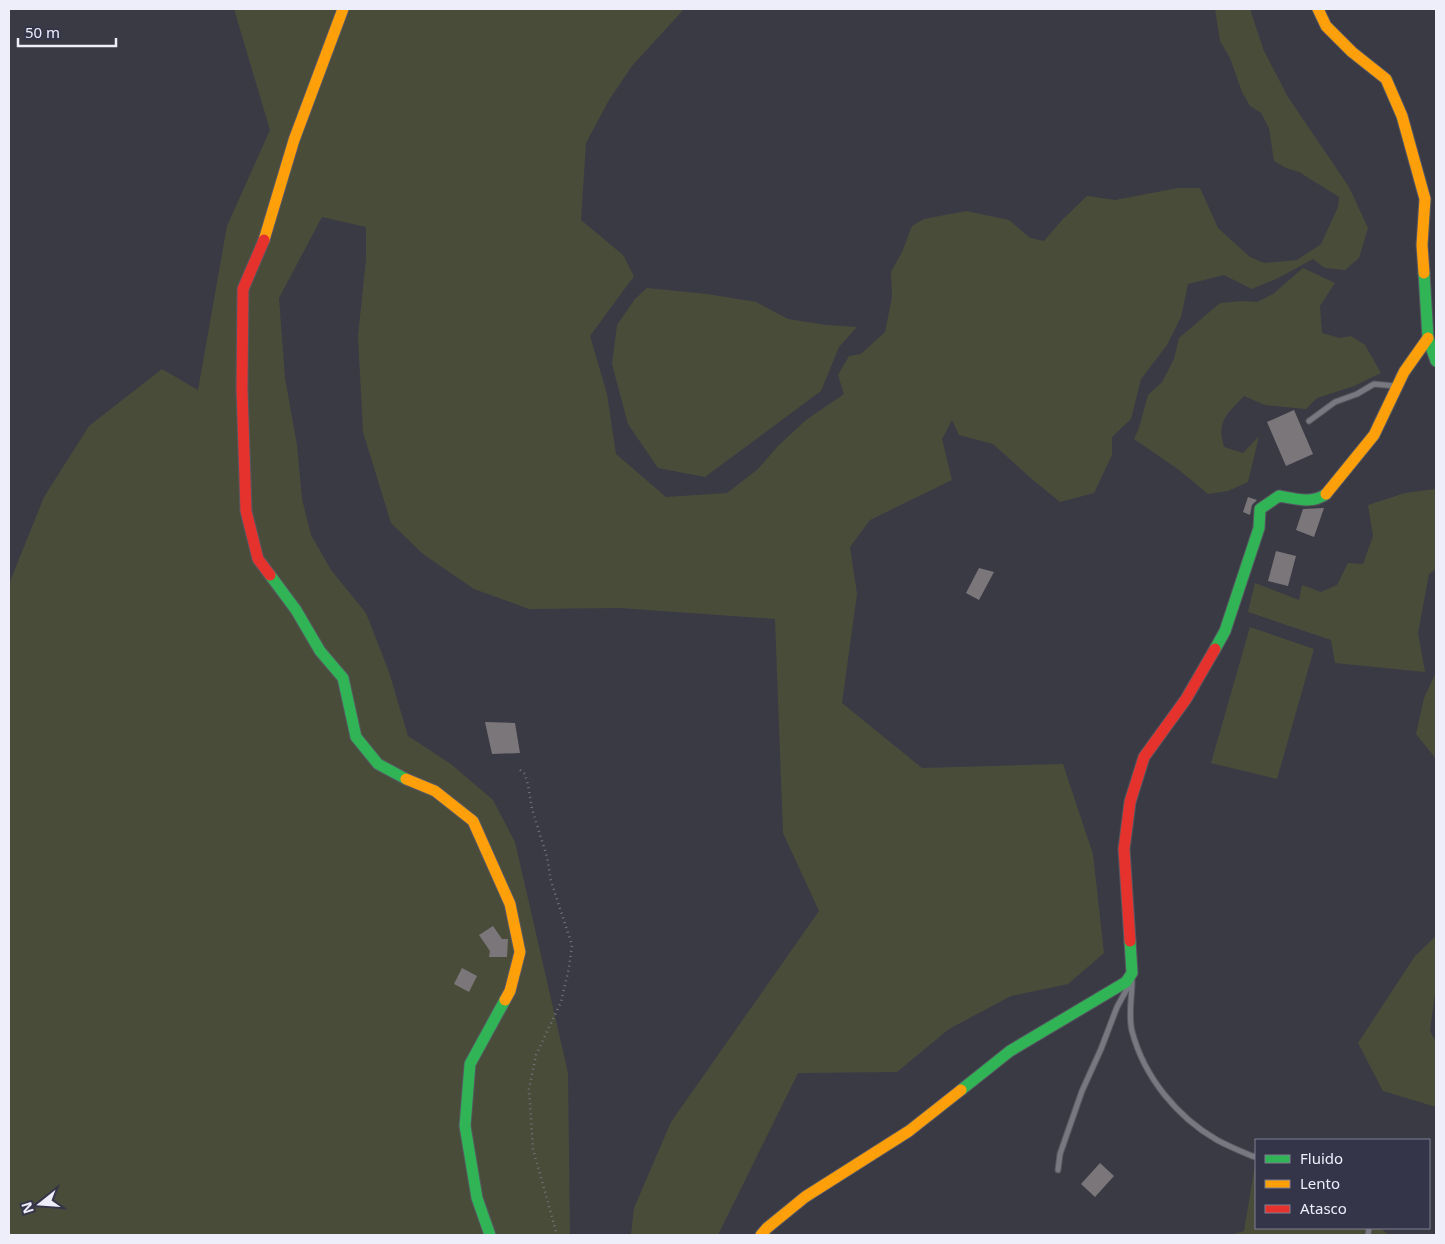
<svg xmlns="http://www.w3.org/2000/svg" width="1445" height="1244" viewBox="0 0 1445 1244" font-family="'Noto Sans',sans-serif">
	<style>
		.green { fill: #4a4c3a }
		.building { fill: #7b7679 }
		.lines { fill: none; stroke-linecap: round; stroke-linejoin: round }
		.lane-casing { stroke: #575761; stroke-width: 7 }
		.fast-casing { stroke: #575761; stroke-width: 13 }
		.slow-casing { stroke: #575761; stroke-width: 13 }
		.jam-casing { stroke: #575761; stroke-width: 13 }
		.path { stroke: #74757c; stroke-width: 2.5; stroke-dasharray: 1 4; stroke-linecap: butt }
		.lane { stroke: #787881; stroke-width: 5 }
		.fast { stroke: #30b455; stroke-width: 11 }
		.slow { stroke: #ff9f0a; stroke-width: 11 }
		.jam { stroke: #e5322d; stroke-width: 11 }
	</style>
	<rect width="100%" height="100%" fill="#3a3a45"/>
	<path class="green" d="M 234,9 L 684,9 L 632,66 L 609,100 L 586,143 L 581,220 L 623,255 L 634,276 L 590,336 L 607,394 L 616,454 L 666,497 L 727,493 L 758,469 L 778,446 L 806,420 L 844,394 L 838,375 L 849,356 L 861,354 L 885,332 L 892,297 L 891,272 L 902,252 L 912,226 L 924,219 L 966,211 L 1009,220 L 1030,238 L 1044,241 L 1062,220 L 1087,196 L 1115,200 L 1178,188 L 1200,188 L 1218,228 L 1250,257 L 1264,263 L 1297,260 L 1321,244 L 1338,207 L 1339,197 L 1299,172 L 1286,168 L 1274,161 L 1269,128 L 1261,113 L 1250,106 L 1242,92 L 1230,58 L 1220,41 L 1215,9 L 1250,9 L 1264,51 L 1288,97 L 1349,187 L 1368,228 L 1359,258 L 1345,270 L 1325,268 L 1313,259 L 1278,278 L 1252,289 L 1224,275 L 1188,284 L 1181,317 L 1167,345 L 1141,379 L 1131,419 L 1112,437 L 1112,455 L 1094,493 L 1060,502 L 1033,480 L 993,444 L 959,435 L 952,420 L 942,439 L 952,480 L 870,520 L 850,547 L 857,594 L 842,703 L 922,768 L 1063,764 L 1093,854 L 1104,953 L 1068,984 L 1011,996 L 949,1029 L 897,1072 L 798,1073 L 718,1235 L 631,1235 L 634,1208 L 671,1122 L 819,911 L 783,833 L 775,619 L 620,608 L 529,609 L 474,589 L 423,554 L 391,523 L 363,432 L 358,336 L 366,259 L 366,227 L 322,217 L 279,298 L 285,378 L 297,445 L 302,499 L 311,535 L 331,570 L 366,613 L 389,672 L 408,736 L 451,764 L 493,800 L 515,842 L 568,1073 L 570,1235 L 9,1235 L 9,584 L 44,497 L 89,426 L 162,369 L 198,390 L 227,226 L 270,130 Z
		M 1303,268 L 1335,283 L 1320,306 L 1322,333 L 1340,338 L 1351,336 L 1365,345 L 1381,373 L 1354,386 L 1317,398 L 1306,409 L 1265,405 L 1244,396 C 1227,414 1216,421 1224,447 L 1243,453 L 1259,436 L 1248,482 L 1228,491 L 1208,494 L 1179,470 L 1134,439 L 1139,428 L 1148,395 L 1162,382 L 1174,359 L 1179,338 L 1220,303 L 1242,301 L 1257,302 L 1273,294 Z
		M 647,288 L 707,294 L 756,302 L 788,319 L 826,325 L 857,327 L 839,347 L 821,391 L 705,477 L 658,468 L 628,424 L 612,364 L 617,325 L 635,299 Z
		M 1436,489 L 1436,569 L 1429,574 L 1418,633 L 1425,672 L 1335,663 L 1331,640 L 1248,612 L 1255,583 L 1299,600 L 1302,585 L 1321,592 L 1337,585 L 1348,563 L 1363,564 L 1373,536 L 1368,505 L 1405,493 Z
		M 1250,627 L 1314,649 L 1277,779 L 1211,763 Z
		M 1436,672 L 1436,759 L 1416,734 L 1424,698 Z
		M 1436,936 L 1436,986 L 1430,1031 L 1436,1042 L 1436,1107 L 1383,1091 L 1358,1043 L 1415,956 Z
		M 1255,1165 L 1256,1228 L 1380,1228 L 1389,1235 L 1230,1235 L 1244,1231 Z"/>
	<path class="building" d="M 1294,410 L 1313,454 L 1286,466 L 1267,422 Z
		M 1248,497 L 1257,500 L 1252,505 L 1250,515 L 1243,512 Z
		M 1323,508 L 1324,508 L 1314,537 L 1296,530 L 1303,509 Z
		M 1276,551 L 1296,556 L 1288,586 L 1268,581 Z
		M 979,568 L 994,572 L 979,600 L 966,593 Z
		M 485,722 L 515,723 L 520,753 L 492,754 Z
		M 493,926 L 502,939 L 508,939 L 507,957 L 489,957 L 490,951 L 479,935 Z
		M 462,968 L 477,976 L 469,992 L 454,984 Z
		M 1100,1163 L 1114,1176 L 1095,1197 L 1081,1184 Z"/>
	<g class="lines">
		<defs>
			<path id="lane" d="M 1309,421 L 1335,402 L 1357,394 L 1374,384 L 1395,386
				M 1132,981 C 1132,998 1128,1015 1132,1031 C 1144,1077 1177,1117 1217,1140 C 1228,1146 1240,1151 1252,1156 L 1256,1157
				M 1058,1170 L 1060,1154 L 1082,1091 L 1101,1049 L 1117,1007 L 1128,987
				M 1368,1235 L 1369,1228"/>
			<path id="fast" d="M 1424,273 L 1428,338 L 1436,361
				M 270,575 L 296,610 L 320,651 L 343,678 L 356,737 L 378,764 L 406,779
				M 1215,649 L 1225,631 L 1259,528 L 1260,509 L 1279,496 C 1295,499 1313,504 1326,494
				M 961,1090 L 1010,1051 L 1126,982 L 1132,973 L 1130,941
				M 490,1235 L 477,1198 L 465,1126 L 470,1064 L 505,1000"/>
			<path id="slow" d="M 1318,9 L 1326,26 L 1352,52 L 1386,79 L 1402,116 L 1425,199 L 1422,245 L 1424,273
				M 264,240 L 294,140 L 343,9
				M 1326,494 L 1374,435 L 1404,372 L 1428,338
				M 406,779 L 435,791 L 473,821 L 510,904 L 520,952 L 510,991 L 505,1000
				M 761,1235 L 767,1228 L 805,1197 L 909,1131 L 961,1090"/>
			<path id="jam" d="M 264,240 L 243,289 L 242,389 L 246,511 L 258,559 L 270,575
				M 1130,941 L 1124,849 L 1130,802 L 1144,757 L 1186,699 L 1215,649"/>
		</defs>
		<use href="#lane" class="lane-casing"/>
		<use href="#fast" class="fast-casing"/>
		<use href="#slow" class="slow-casing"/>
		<use href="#jam" class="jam-casing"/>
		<path class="path" d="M 520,770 L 525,774 L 528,785 L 532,809 L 547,857 L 551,881 L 572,945 L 569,968 L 561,1002 L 536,1055 L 529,1089 L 533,1149 L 557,1235"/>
		<use href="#lane" class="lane"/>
		<use href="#fast" class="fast"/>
		<use href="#slow" class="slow"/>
		<use href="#jam" class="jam"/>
	</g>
	<rect width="1445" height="1244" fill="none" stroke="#eeeefb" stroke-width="20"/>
	<rect x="1255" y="1139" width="175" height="90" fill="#35354a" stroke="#7f7f91"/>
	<rect x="1265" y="1155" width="25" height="8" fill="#30b455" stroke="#7f7f91"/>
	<text x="1300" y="1164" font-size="15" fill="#eeeefb">Fluido</text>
	<rect x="1265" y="1180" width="25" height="8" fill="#ff9f0a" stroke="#7f7f91"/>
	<text x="1300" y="1189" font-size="15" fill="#eeeefb">Lento</text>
	<rect x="1265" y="1205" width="25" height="8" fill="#e5322d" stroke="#7f7f91"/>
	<text x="1300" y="1214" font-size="15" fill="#eeeefb">Atasco</text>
	<g transform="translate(40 1204) rotate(253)" stroke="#35354a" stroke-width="4" paint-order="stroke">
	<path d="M0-4L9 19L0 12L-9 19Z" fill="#eeeefb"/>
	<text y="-8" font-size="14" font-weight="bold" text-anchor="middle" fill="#eeeefb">N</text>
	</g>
	<path d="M18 38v8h98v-8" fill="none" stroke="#eeeefb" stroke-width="2.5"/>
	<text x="25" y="38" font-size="15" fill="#eeeefb" stroke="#35354a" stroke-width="4" paint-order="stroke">50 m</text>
</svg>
